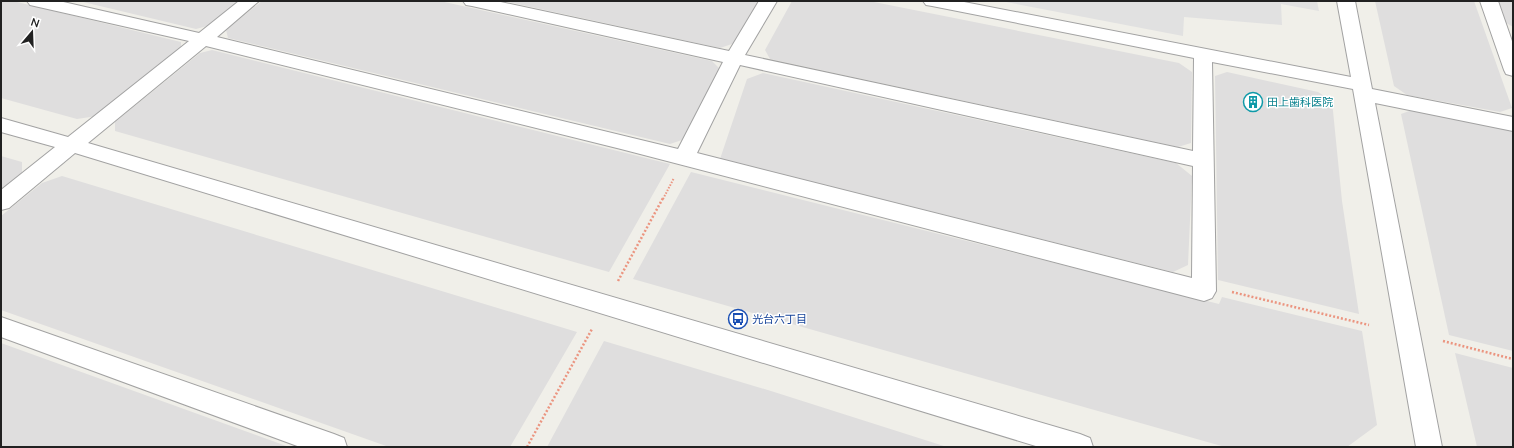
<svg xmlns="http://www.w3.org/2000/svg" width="1514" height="448" viewBox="0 0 1514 448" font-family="Mulish,'Noto Sans JP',sans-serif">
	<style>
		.residential { fill: #dfdede }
		.parking { fill: #e1e1e1 }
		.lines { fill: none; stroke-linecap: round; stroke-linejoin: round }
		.minor-casing { stroke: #a2a2a2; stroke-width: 2 }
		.path-far1 { stroke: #eb9580; stroke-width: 2; stroke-dasharray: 1.5 1.5; stroke-linecap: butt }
		.path { stroke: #eb9580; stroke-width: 2.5; stroke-dasharray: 2 2; stroke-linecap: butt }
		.minor { fill: #fff; fill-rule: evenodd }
		.labels { text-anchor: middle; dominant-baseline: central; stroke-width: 3; stroke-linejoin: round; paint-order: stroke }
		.culture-label { font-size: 11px; fill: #0d838f; stroke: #fff; text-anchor: start }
		.transit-label { font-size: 11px; fill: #164399; stroke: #fff; text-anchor: start }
	</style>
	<rect width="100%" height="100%" fill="#f0efe9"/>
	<path class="residential" d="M 1,1 L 13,1 L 181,42 L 181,49 L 97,116 L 77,119 L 1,98 Z
		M 79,1 L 240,1 L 211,25 L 196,29 Z
		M 262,1 L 440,1 L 712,61 L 721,70 L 682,140 L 670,144 L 228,38 L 226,30 Z
		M 503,1 L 759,1 L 735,43 L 720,48 Z
		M 792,1 L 869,1 L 1179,63 L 1192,72 L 1191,143 L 1178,147 L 770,59 L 765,50 Z
		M 1375,1 L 1474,1 L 1512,108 L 1500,112 L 1407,95 L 1394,86 Z
		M 1495,1 L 1513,1 L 1513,27 L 1503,21 Z
		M 212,50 L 670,164 L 609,272 L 115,131 L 115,122 L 200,53 Z
		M 1227,72 L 1318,92 L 1332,101 L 1342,201 L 1359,314 L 1218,280 L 1215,76 Z
		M 763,73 L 1176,163 L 1192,176 L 1188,265 L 1173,272 L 720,159 L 747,79 Z
		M 1412,110 L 1508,129 L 1513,132 L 1513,351 L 1449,335 L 1401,114 Z
		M 1,156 L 22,162 L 22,175 L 1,192 Z
		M 691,172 L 1219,304 L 1222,297 L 1362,331 L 1377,425 L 1347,447 L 1225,447 L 633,279 Z
		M 62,176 L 577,332 L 510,447 L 389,447 L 1,310 L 1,216 L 42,183 Z
		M 604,341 L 771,391 L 947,447 L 547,447 Z
		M 1,343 L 289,447 L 1,447 Z
		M 1455,353 L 1513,368 L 1513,447 L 1477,447 Z"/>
	<path class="parking" d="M 1001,1 L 1317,1 L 1319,11 L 1281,4 L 1282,25 L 1184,17 L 1183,36 Z"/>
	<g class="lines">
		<defs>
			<path id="minor" d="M 27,1 L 59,1 L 199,33 L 239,1 L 259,1 L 217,37 L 678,149 L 723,62 L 472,6 L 466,5 L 463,1 L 496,1 L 729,51 L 759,1 L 777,1 L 745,55 L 1193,151 L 1194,58 L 932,6 L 926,5 L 923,1 L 959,1 L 1351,77 L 1337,1 L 1355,1 L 1372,89 L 1513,117 L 1513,131 L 1375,103 L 1442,447 L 1416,447 L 1353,89 L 1212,62 L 1216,291 L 1212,298 L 1204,301 L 621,149 L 206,46 L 88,143 L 1080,434 L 1090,438 L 1093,447 L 1039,447 L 75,153 L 9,208 L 1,210 L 1,190 L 55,147 L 1,132 L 1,118 L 68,137 L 189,41 L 30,5 ZM 740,65 L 1193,166 L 1192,278 L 697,153 Z
				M 1480,1 L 1498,1 L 1513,44 L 1513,76 L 1506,74 L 1504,70 Z
				M 1,317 L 334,434 L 344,438 L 347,447 L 300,447 L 1,337 Z"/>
		</defs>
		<use href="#minor" class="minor-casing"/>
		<path class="path-far1" d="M 663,199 L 674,178"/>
		<path class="path" d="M 618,281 L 663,198
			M 1232,292 L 1369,325
			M 1443,341 L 1513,359
			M 527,447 L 592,329"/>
		<use href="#minor" class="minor"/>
	</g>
	<defs>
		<symbol id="building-ring" viewBox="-11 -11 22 22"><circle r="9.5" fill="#fff" stroke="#0f9aa8" stroke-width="1.5"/><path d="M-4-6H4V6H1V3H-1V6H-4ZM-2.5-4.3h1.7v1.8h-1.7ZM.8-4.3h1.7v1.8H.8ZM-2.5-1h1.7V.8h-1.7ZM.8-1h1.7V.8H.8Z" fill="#0f9aa8"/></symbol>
		<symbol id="bus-ring" viewBox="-11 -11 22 22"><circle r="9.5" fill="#fff" stroke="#1a4fb4" stroke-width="1.5"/><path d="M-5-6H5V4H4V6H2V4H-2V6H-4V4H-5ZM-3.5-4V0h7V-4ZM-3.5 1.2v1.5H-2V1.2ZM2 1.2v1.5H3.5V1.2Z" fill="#1a4fb4"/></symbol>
	</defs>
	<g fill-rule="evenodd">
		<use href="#building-ring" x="1242" y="91" width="22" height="22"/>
		<use href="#bus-ring" x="727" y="308" width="22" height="22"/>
	</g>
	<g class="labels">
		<g class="culture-label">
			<text x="1267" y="102">田上歯科医院</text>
		</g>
		<g class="transit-label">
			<text x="752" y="319">光台六丁目</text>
		</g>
	</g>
	<rect width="1514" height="448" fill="none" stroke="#212121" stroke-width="4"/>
	<g transform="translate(32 32) rotate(19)" stroke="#ffffff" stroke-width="3" paint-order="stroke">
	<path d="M0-3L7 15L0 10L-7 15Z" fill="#212121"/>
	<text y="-6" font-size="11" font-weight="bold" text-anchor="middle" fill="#212121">N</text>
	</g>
</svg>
